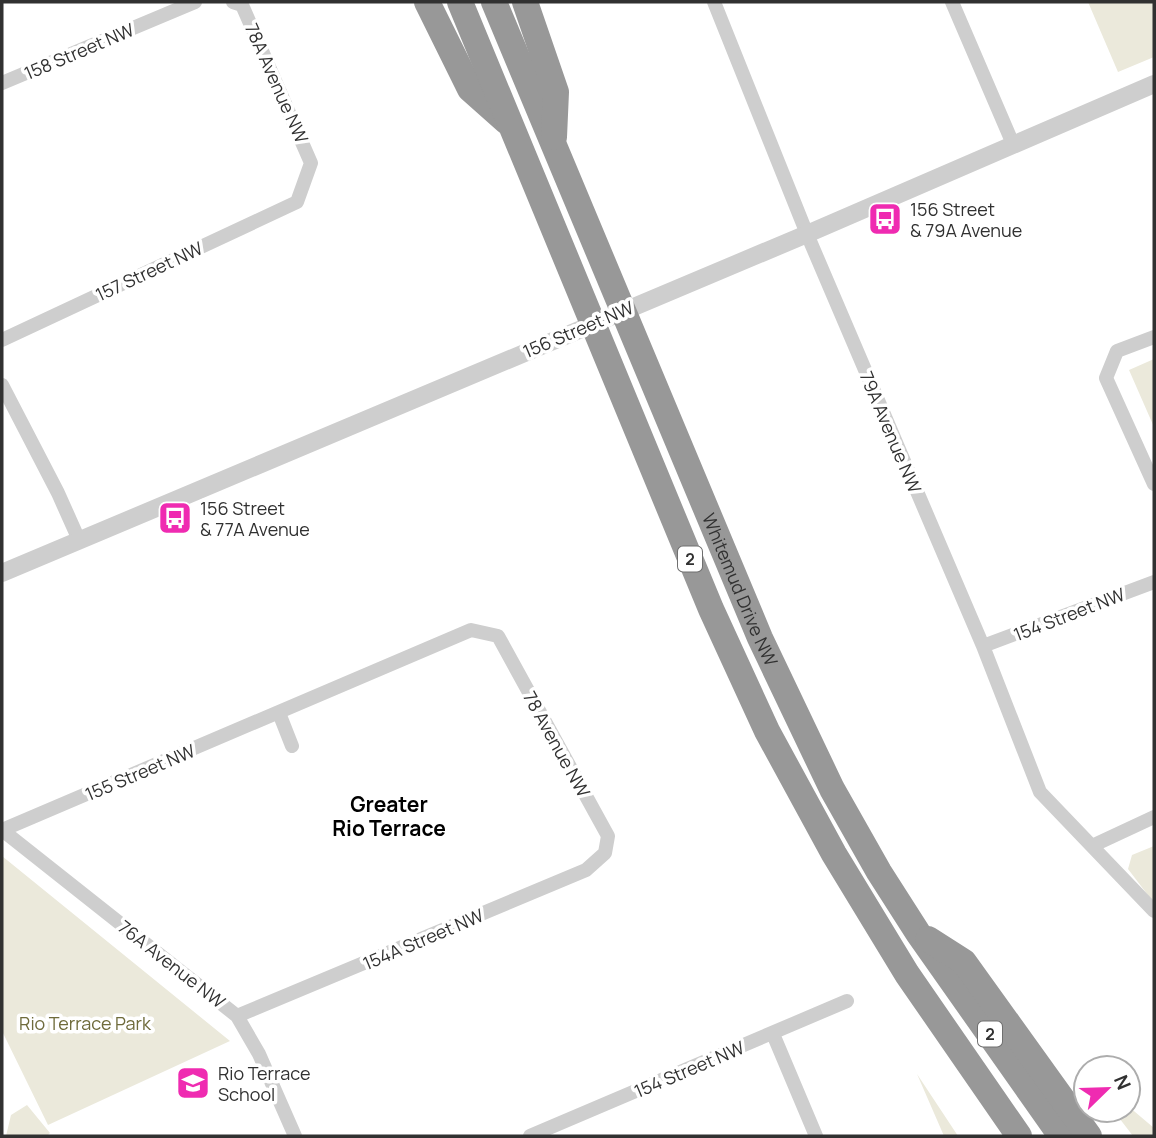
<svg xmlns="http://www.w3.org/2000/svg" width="1156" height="1138" viewBox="0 0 1156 1138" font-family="Manrope,sans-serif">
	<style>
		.green { fill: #ebe9db }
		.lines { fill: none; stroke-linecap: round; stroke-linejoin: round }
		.minor { stroke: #cecece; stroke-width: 14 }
		.tertiary { stroke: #cecece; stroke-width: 18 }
		.motorway { stroke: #989898; stroke-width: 26 }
		.labels { text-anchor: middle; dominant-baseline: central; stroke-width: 7; stroke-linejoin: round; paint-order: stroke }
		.shield { fill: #fff; stroke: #6f6f6f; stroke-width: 2 }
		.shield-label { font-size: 16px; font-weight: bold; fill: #313131 }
		.street-label { font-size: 18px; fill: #313131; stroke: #fff }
		.poi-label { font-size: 18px; fill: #313131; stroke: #fff; text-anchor: start }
		.park-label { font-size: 18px; fill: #6f6b3b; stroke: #fff }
		.quarter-label { font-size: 21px; font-weight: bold; fill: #000; stroke: #fff }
	</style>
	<rect width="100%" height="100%" fill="#fff"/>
	<path class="green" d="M 1088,2 L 1154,2 L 1154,57 L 1118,72 Z
		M 1154,359 L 1154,427 L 1129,370 Z
		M 1154,846 L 1154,903 L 1128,869 L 1132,855 Z
		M 2,856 L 230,1041 L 48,1125 L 2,1031 Z
		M 917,1074 L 958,1136 L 944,1136 Z
		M 27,1105 L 50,1133 L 47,1136 L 6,1136 L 11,1115 Z
		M 1128,1106 L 1154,1128 L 1154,1136 L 1133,1136 L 1113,1110 L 1128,1110 Z"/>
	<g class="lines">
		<path class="minor" d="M 714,2 L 807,234 L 983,646 L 1040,792 L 1154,911
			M 952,2 L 1013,144
			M 2,83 L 195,2
			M 1154,337 L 1117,351 L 1106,378 L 1154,484
			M 2,340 L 297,202 L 311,163 L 242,5 L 233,2
			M 2,385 L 58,493 L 79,540
			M 983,646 L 1154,582
			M 279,713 L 292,746
			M 2,830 L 471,630 L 498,636 L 608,836 L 605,853 L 586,870 L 237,1016
			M 2,830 L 237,1016 L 259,1054 L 295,1136
			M 1094,845 L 1154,817
			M 773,1034 L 816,1136
			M 530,1136 L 847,1001"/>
		<path class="tertiary" d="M 2,573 L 807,234 L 1154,84"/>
		<g class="motorway">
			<path d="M 427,2 L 470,89 L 506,121"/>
			<path d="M 460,2 L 711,609 L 767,731 L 834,854 L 907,974 L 1019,1136"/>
			<path id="s1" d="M 494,2 L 760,638 L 832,789 L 879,872 L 918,933 L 1061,1136"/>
			<path d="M 525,2 L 556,92 L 554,137"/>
			<path d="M 928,939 L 964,962 L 1089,1136"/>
		</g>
	</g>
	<defs>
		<symbol id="bus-square" viewBox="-11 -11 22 22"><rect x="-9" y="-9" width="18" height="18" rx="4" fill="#ef2bb1" stroke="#fff"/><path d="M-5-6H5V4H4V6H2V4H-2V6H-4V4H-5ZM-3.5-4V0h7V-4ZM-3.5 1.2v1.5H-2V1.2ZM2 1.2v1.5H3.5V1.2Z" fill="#fff"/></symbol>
		<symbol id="school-square" viewBox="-11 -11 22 22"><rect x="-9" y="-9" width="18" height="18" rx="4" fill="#ef2bb1" stroke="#fff"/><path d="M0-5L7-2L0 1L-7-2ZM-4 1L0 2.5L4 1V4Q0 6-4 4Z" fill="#fff"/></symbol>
	</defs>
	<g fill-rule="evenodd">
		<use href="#bus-square" x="866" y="200" width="38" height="38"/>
		<use href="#bus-square" x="156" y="499" width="38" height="38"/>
		<use href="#school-square" x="174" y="1064" width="38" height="38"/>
	</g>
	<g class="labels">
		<g class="shield">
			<rect x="678" y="546.5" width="24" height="25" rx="5"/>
			<rect x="978" y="1021.5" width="24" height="25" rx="5"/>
		</g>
		<g class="shield-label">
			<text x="690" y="559">2</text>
			<text x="990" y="1034">2</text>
		</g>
		<g class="street-label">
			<text transform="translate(79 51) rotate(-23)">158 Street NW</text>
			<text transform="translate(277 83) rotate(66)">78A Avenue NW</text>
			<text transform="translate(149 271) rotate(-25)">157 Street NW</text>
			<text transform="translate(578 329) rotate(-23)">156 Street NW</text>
			<text transform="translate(891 432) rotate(67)">79A Avenue NW</text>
			<text stroke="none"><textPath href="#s1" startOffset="637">Whitemud Drive NW</textPath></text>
			<text transform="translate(1069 614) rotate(-21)">154 Street NW</text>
			<text transform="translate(557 744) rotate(61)">78 Avenue NW</text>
			<text transform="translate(140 772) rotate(-23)">155 Street NW</text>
			<text transform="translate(423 939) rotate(-23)">154A Street NW</text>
			<text transform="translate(172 964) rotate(38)">76A Avenue NW</text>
			<text transform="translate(689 1069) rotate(-23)">154 Street NW</text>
		</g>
		<g class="poi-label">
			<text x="910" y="209">156 Street<tspan x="910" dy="21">&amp; 79A Avenue</tspan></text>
			<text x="200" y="508">156 Street<tspan x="200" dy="21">&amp; 77A Avenue</tspan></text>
			<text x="218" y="1073">Rio Terrace<tspan x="218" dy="21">School</tspan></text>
		</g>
		<g class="park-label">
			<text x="85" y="1023">Rio Terrace Park</text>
		</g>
		<g class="quarter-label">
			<text x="389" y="804">Greater<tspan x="389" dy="24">Rio Terrace</tspan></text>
		</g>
	</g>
	<rect width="1156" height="1138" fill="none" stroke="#313131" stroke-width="7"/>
	<g transform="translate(1107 1089) rotate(67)"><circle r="33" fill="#ffffff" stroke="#adadad" stroke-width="2"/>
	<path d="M0-5L12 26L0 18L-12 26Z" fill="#ef2bb1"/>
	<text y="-10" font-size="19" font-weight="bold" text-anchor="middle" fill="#313131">N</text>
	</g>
</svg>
